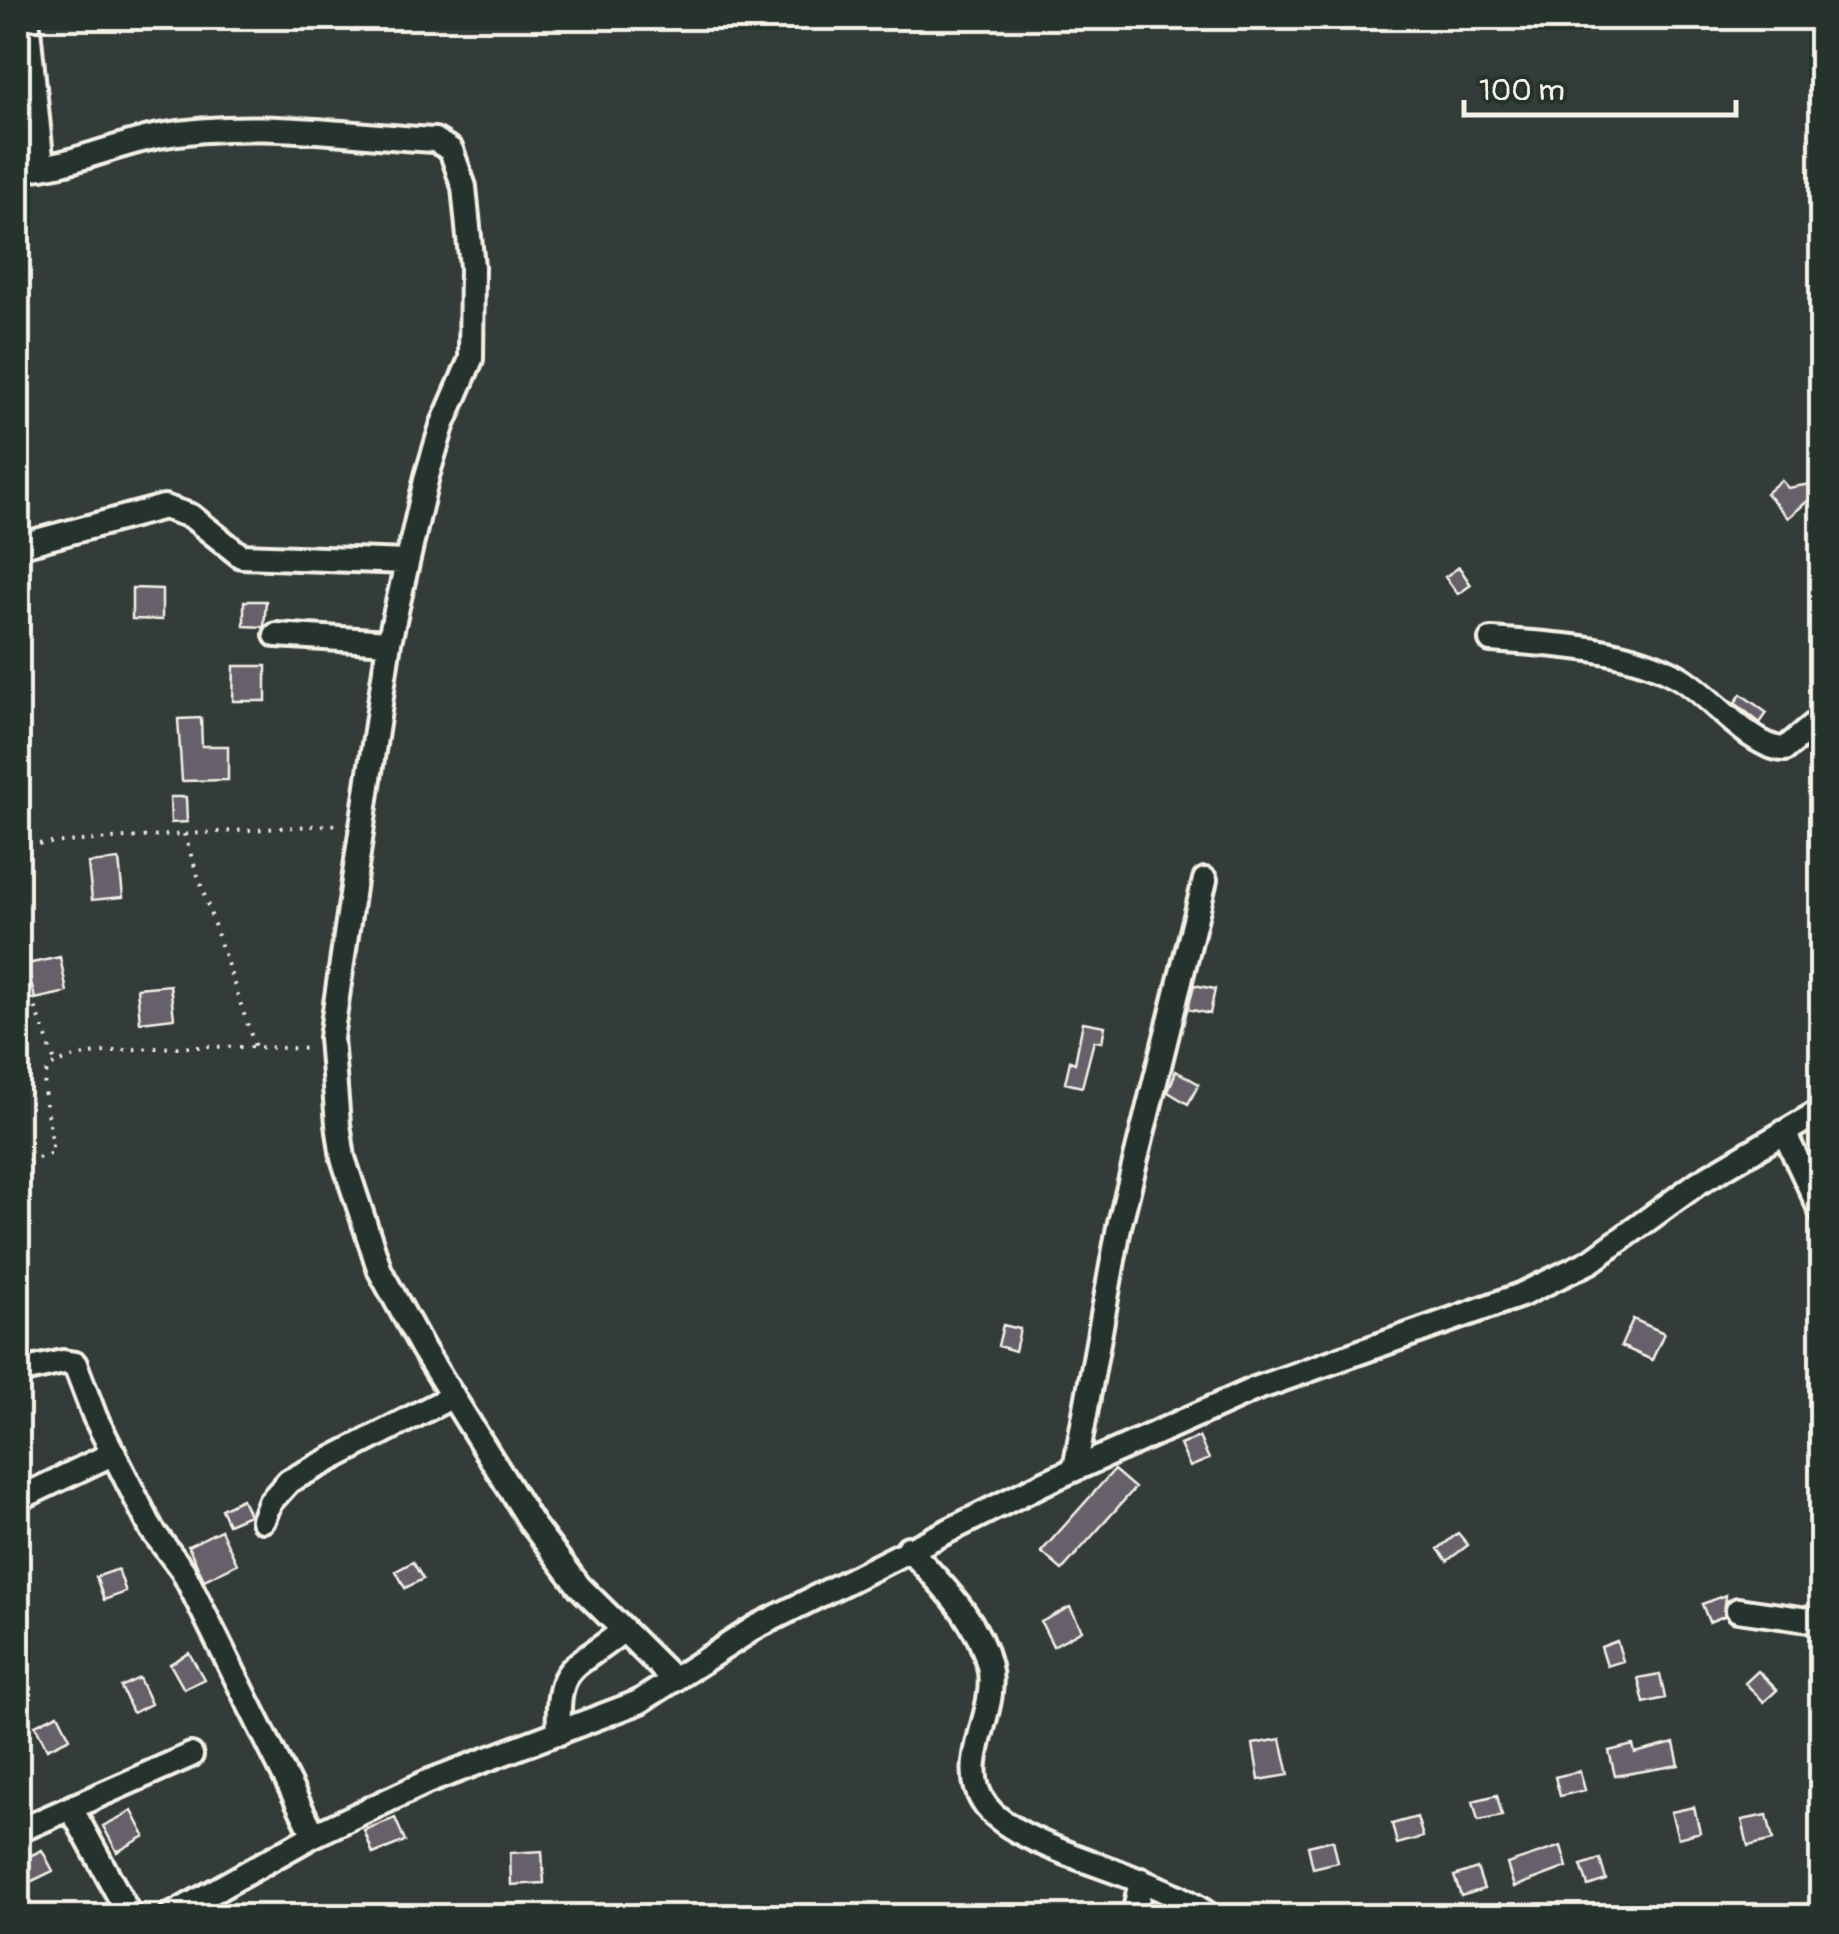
<svg xmlns="http://www.w3.org/2000/svg" width="1839" height="1934" viewBox="0 0 1839 1934" font-family="Pangolin,sans-serif">
	<style>
		.building { fill: #66616b; stroke: #f4f1e8; stroke-width: 2.5 }
		.lines { fill: none; stroke-linecap: round; stroke-linejoin: round }
		.minor-casing { stroke: #f4f1e8; stroke-width: 30 }
		.path { stroke: #f4f1e8; stroke-width: 4; stroke-dasharray: 2.5 8; stroke-linecap: butt }
		.minor { stroke: #26332d; stroke-width: 22 }
	</style>
	<rect width="100%" height="100%" fill="#333c39"/>
	<filter id="ink" filterUnits="userSpaceOnUse"><feTurbulence type="fractalNoise" baseFrequency=".01" numOctaves="2"/><feDisplacementMap in="SourceGraphic" scale="20" xChannelSelector="R" yChannelSelector="G"/><feConvolveMatrix kernelMatrix="1 2 1 2 8 2 1 2 1" color-interpolation-filters="sRGB"/></filter>
	<g filter="url(#ink)">
		<path class="building" d="M 1781,480 L 1788,488 L 1822,482 L 1822,497 L 1810,499 L 1788,518 L 1766,493 Z
			M 1459,567 L 1471,585 L 1458,594 L 1445,577 Z
			M 132,588 L 162,589 L 162,620 L 132,619 Z
			M 244,601 L 266,601 L 264,627 L 244,626 Z
			M 234,666 L 266,666 L 266,701 L 233,701 Z
			M 1741,694 L 1767,713 L 1760,723 L 1735,703 Z
			M 201,718 L 202,746 L 228,746 L 228,780 L 182,781 L 178,719 Z
			M 170,797 L 186,797 L 187,822 L 171,823 Z
			M 119,860 L 123,897 L 92,900 L 88,863 Z
			M 60,957 L 67,992 L 35,999 L 27,964 Z
			M 170,985 L 174,1018 L 140,1022 L 137,988 Z
			M 1194,985 L 1215,989 L 1210,1014 L 1188,1009 Z
			M 1083,1022 L 1105,1026 L 1102,1042 L 1094,1041 L 1082,1087 L 1065,1083 L 1070,1061 L 1075,1063 Z
			M 1176,1071 L 1199,1084 L 1188,1104 L 1168,1092 Z
			M 1633,1319 L 1664,1333 L 1652,1360 L 1621,1346 Z
			M 1003,1325 L 1020,1329 L 1015,1351 L 998,1346 Z
			M 1199,1437 L 1209,1459 L 1190,1467 L 1180,1445 Z
			M 1114,1470 L 1135,1488 L 1062,1570 L 1041,1552 Z
			M 242,1499 L 249,1515 L 228,1524 L 221,1509 Z
			M 221,1530 L 237,1564 L 204,1580 L 188,1546 Z
			M 1458,1533 L 1468,1545 L 1447,1561 L 1438,1549 Z
			M 413,1562 L 423,1579 L 405,1588 L 396,1571 Z
			M 118,1569 L 126,1592 L 104,1600 L 96,1577 Z
			M 1726,1595 L 1724,1616 L 1709,1622 L 1702,1604 Z
			M 1070,1607 L 1082,1630 L 1053,1646 L 1041,1622 Z
			M 1617,1641 L 1623,1661 L 1607,1666 L 1601,1647 Z
			M 189,1653 L 204,1679 L 184,1689 L 170,1664 Z
			M 1758,1671 L 1777,1690 L 1764,1702 L 1745,1683 Z
			M 1660,1674 L 1665,1698 L 1644,1703 L 1638,1678 Z
			M 139,1678 L 151,1704 L 133,1713 L 121,1687 Z
			M 58,1714 L 70,1738 L 47,1749 L 35,1725 Z
			M 1281,1739 L 1289,1775 L 1259,1780 L 1253,1744 Z
			M 1674,1743 L 1679,1765 L 1615,1776 L 1609,1751 L 1633,1745 L 1635,1753 Z
			M 1580,1771 L 1585,1790 L 1560,1796 L 1555,1777 Z
			M 1497,1795 L 1502,1816 L 1478,1821 L 1473,1801 Z
			M 1694,1807 L 1700,1832 L 1678,1838 L 1671,1812 Z
			M 132,1811 L 145,1836 L 117,1852 L 103,1826 Z
			M 1767,1815 L 1773,1840 L 1748,1846 L 1742,1820 Z
			M 1417,1817 L 1423,1837 L 1397,1844 L 1392,1824 Z
			M 395,1818 L 405,1841 L 373,1854 L 364,1830 Z
			M 1333,1840 L 1338,1862 L 1313,1868 L 1308,1846 Z
			M 1561,1846 L 1567,1867 L 1514,1887 L 1507,1864 Z
			M 42,1850 L 53,1871 L 30,1882 L 19,1861 Z
			M 542,1851 L 544,1883 L 511,1885 L 510,1853 Z
			M 1600,1859 L 1606,1880 L 1588,1886 L 1581,1865 Z
			M 1477,1868 L 1484,1889 L 1461,1896 L 1454,1876 Z"/>
		<g class="lines">
			<defs>
				<path id="minor" d="M 27,18 L 42,167
					M 18,169 C 68,168 111,145 159,136 C 250,119 344,135 435,140 L 451,150 L 464,187 L 472,267 L 471,359 L 442,426 L 427,476 L 389,642 L 331,1038 L 338,1124 L 343,1158 L 380,1271 L 423,1349 L 532,1524 L 579,1586 L 674,1680
					M 18,546 L 164,507 L 191,516 L 241,556 L 407,562
					M 276,635 L 389,642
					M 1491,640 C 1553,645 1624,646 1679,677 C 1709,694 1753,750 1785,749 L 1822,718
					M 1784,1132 L 1822,1213
					M 18,1372 L 63,1362 L 75,1364 L 95,1417 L 152,1530 L 183,1571 L 314,1835
					M 1075,1469 L 1119,1227 L 1205,880
					M 18,1499 L 114,1453
					M 263,1520 L 270,1502 L 289,1481 L 453,1396
					M 908,1548 C 940,1583 978,1618 989,1666 C 1000,1713 954,1764 986,1806 C 1023,1853 1154,1873 1210,1916
					M 1738,1610 L 1822,1622
					M 559,1733 C 556,1662 572,1672 621,1632
					M 71,1808 L 130,1916
					M 18,1831 L 191,1755
					M 170,1916 L 314,1835 L 427,1782 L 639,1702 L 756,1627 L 1044,1483 L 1255,1389 L 1521,1295 L 1591,1261 L 1698,1183 L 1822,1110
					M 1134,1916 L 1141,1880"/>
			</defs>
			<use href="#minor" class="minor-casing"/>
			<path class="path" d="M 184,834 L 255,1047
				M 18,845 L 342,824
				M 18,958 L 56,1065
				M 18,1165 L 52,1153 C 54,1133 36,1083 49,1069 C 76,1040 267,1047 312,1049"/>
			<use href="#minor" class="minor"/>
		</g>
	</g>
	<rect width="1839" height="1934" fill="none" stroke="#26332d" stroke-width="60"/>
	<rect x="30" y="30" width="1779" height="1874" fill="none" stroke="#f4f1e8" stroke-width="4" filter="url(#ink)"/>
	<path d="M1464 100v15h272v-15" fill="none" stroke="#f4f1e8" stroke-width="5"/>
	<text x="1479" y="100" font-size="30" fill="#f4f1e8" stroke="#26332d" stroke-width="8" paint-order="stroke">100 m</text>
</svg>
